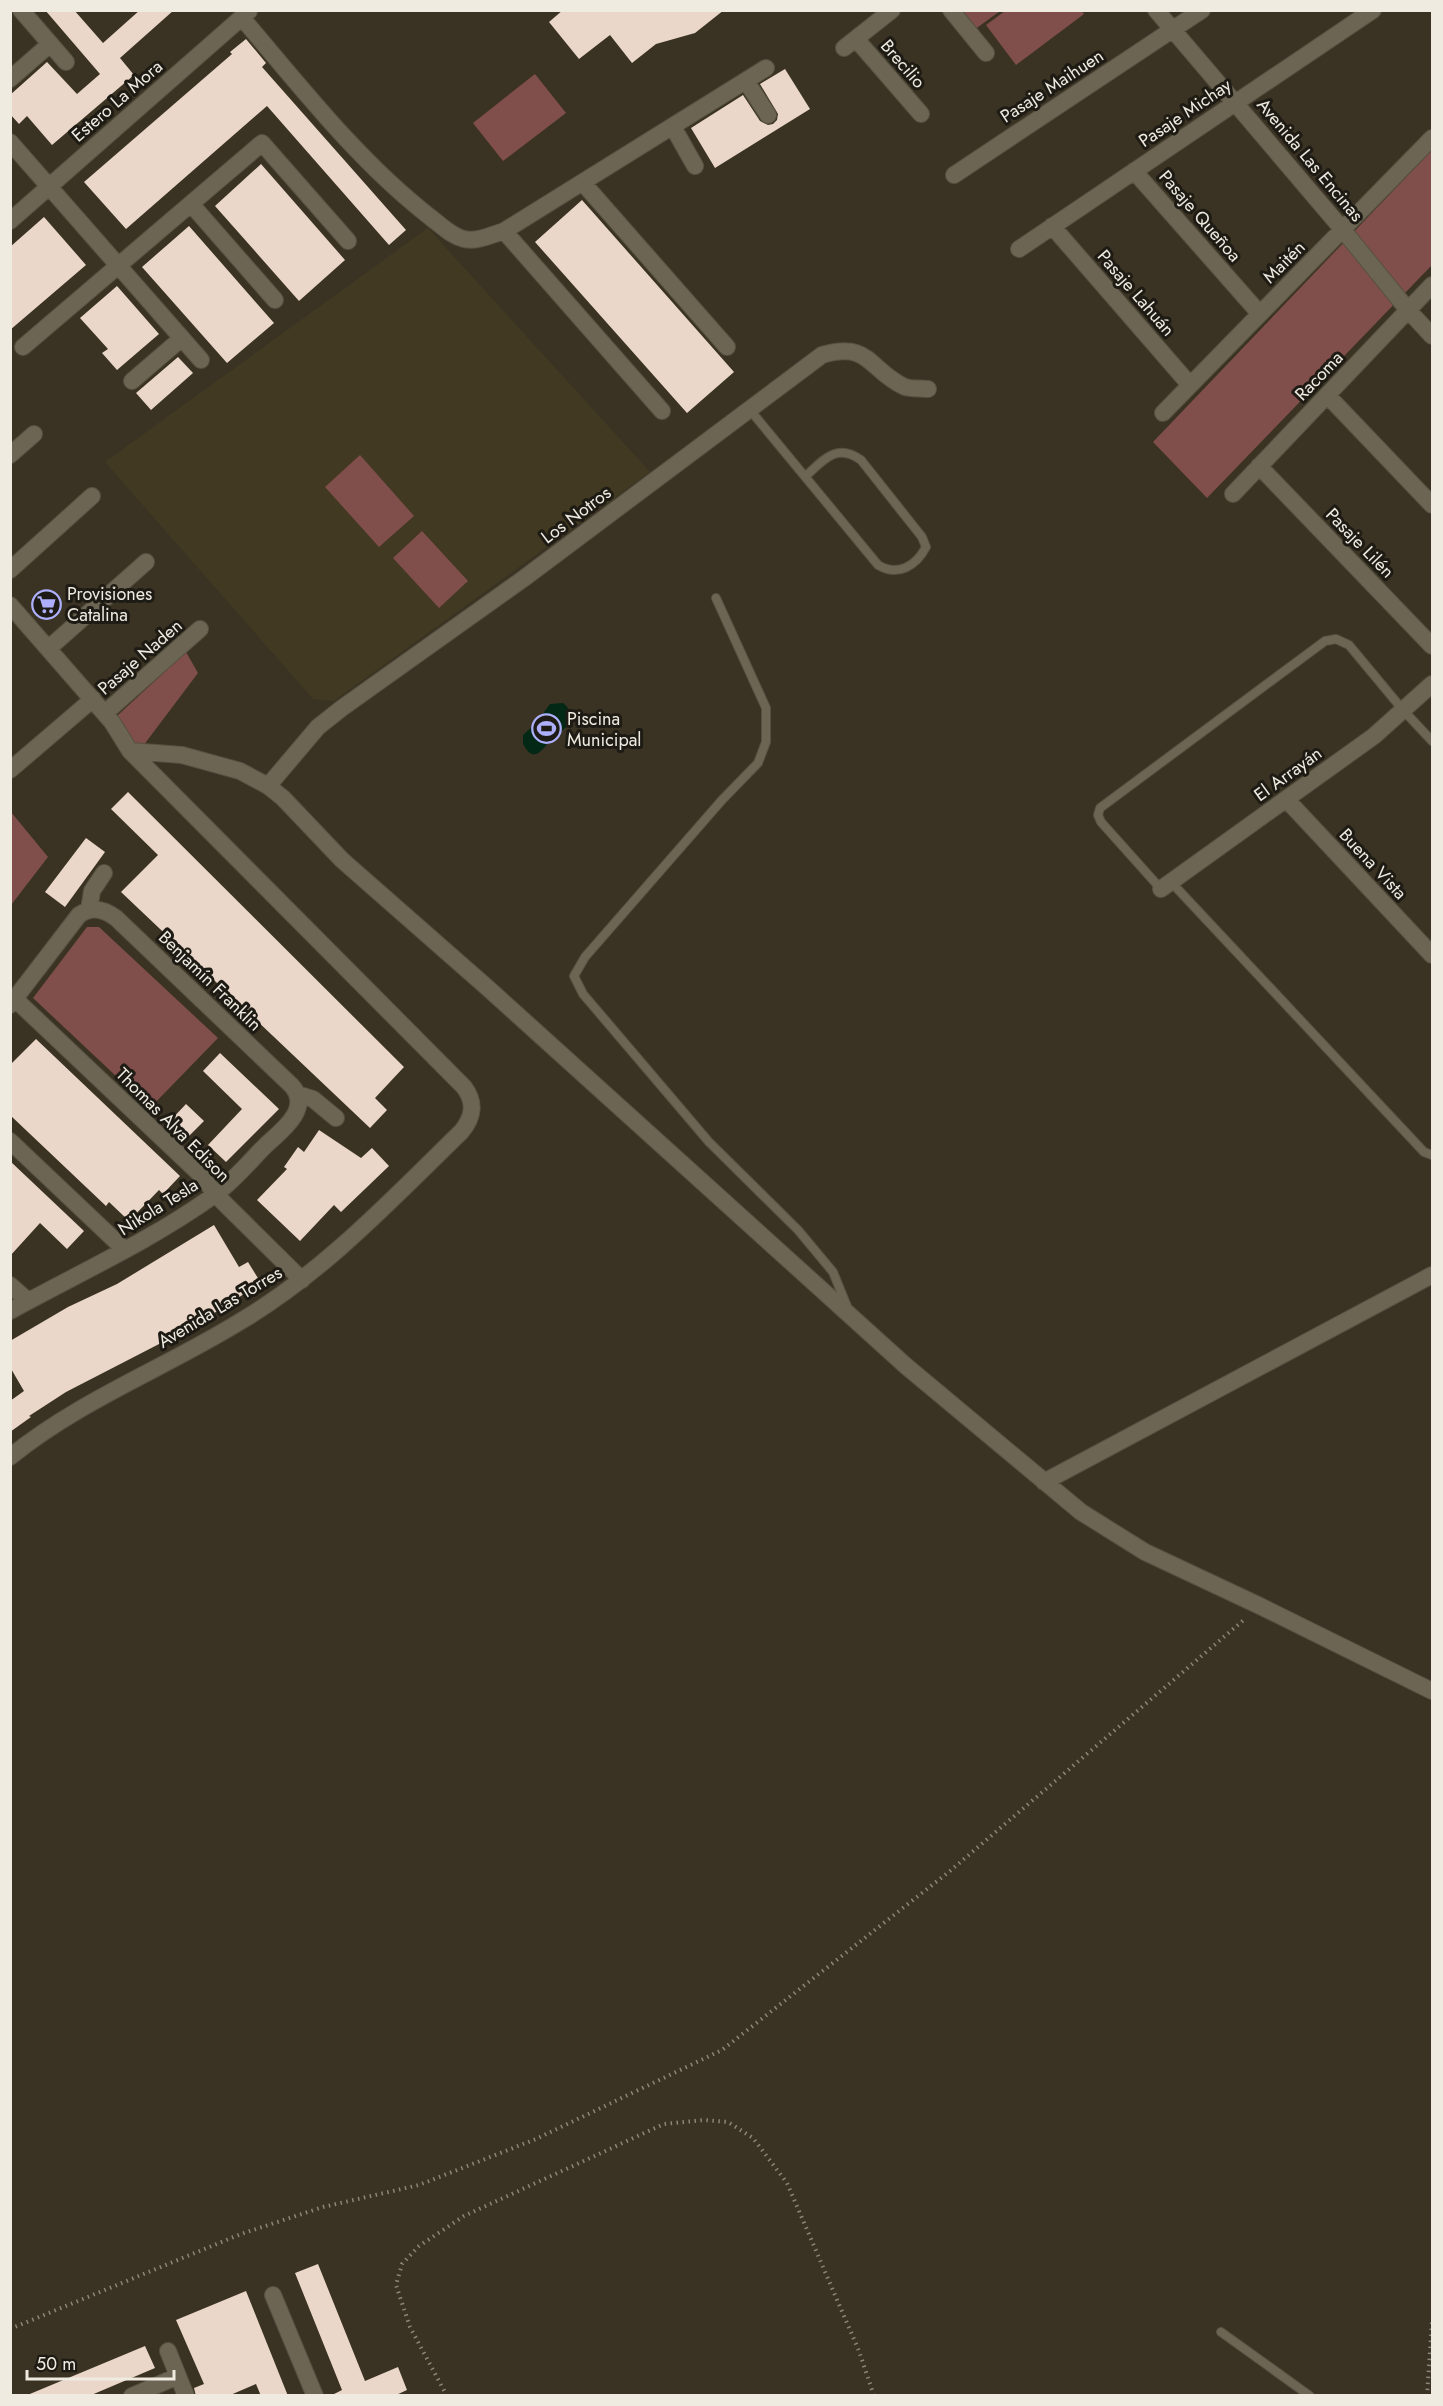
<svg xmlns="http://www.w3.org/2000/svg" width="1443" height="2406" viewBox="0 0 1443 2406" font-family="Jost,sans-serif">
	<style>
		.built { fill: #423922 }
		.green { fill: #804e4b }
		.water { fill: #032815 }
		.building { fill: #ead7c9 }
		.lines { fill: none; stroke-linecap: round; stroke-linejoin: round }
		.lane-casing { stroke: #575143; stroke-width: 10 }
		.street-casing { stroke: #575143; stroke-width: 18 }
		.path { stroke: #8c8679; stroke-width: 4; stroke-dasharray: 1.5 4.5; stroke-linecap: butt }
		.lane { stroke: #6c6553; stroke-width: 8 }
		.street { stroke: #6c6553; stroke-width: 16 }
		.labels { text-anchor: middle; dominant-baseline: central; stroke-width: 6; stroke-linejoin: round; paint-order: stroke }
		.street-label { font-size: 18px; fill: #efebe1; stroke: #1e1b14 }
		.poi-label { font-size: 18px; fill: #efebe1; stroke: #1e1b14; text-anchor: start }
	</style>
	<rect width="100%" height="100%" fill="#3a3323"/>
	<path class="built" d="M 428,228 L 650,472 L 334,701 L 313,699 L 105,462 Z"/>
	<path class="green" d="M 958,11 L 1000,11 L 974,30 Z
		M 1082,11 L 1084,14 L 1016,65 L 986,25 L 1005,11 Z
		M 535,74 L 566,113 L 503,161 L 473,123 Z
		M 1432,150 L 1432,265 L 1207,498 L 1153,442 Z
		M 360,455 L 414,516 L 379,547 L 325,487 Z
		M 422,531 L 468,581 L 439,608 L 393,558 Z
		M 186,652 L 198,673 L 140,750 L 117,716 Z
		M 11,812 L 48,857 L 11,905 L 10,905 Z
		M 87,927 L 99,927 L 218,1038 L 150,1108 L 33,998 Z"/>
	<path class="water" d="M 563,703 C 570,709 574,715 569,724 C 565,729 559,732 554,736 C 544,746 535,767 523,744 L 523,735 L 536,723 L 550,704 Z"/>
	<path class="building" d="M 45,10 L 74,10 L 103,43 L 140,10 L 174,10 L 120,58 L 134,75 L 52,145 L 27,116 L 19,124 L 10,114 L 10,95 L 47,62 L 77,94 L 100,74 Z
		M 563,10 L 724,10 L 695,33 L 656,44 L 632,63 L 610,35 L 579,59 L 549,22 Z
		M 246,39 L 266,63 L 262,67 L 406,230 L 389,245 L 267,106 L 126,229 L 84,182 L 232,54 L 230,52 Z
		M 785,69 L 810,109 L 715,168 L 691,128 L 743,95 L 760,121 L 768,125 L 773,124 L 777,120 L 778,114 L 760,84 Z
		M 261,164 L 345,260 L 299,301 L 215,206 Z
		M 582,200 L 734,372 L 687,413 L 535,242 Z
		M 44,217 L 86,265 L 10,330 L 10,247 Z
		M 189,226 L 274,323 L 227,363 L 142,267 Z
		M 117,286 L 159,334 L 117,370 L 102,353 L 108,349 L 80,318 Z
		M 178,357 L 193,373 L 151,410 L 136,393 Z
		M 128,792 L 404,1067 L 375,1098 L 387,1110 L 370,1128 L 121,892 L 158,855 L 111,809 Z
		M 86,838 L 105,852 L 65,907 L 45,892 Z
		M 36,1039 L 180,1176 L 163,1194 L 159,1190 L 129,1221 L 109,1202 L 106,1206 L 10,1115 L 10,1065 Z
		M 220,1053 L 279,1109 L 226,1162 L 208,1145 L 242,1109 L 203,1071 Z
		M 186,1104 L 204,1121 L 186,1139 L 169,1122 Z
		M 319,1130 L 361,1158 L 372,1148 L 389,1166 L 341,1212 L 334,1205 L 300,1241 L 257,1200 L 287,1169 L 284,1167 L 298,1147 L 304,1152 Z
		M 10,1161 L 84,1231 L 67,1249 L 40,1223 L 10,1256 Z
		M 214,1225 L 239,1267 L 248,1262 L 261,1283 L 194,1326 L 66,1392 L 29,1416 L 31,1417 L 10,1432 L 10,1401 L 24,1391 L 10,1367 L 10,1341 L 68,1307 L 117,1284 Z
		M 318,2264 L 365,2381 L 398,2367 L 407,2390 L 394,2396 L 330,2396 L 342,2390 L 295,2273 Z
		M 246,2291 L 288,2396 L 261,2396 L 256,2384 L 228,2396 L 196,2396 L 194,2388 L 204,2384 L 176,2320 Z
		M 145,2346 L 155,2368 L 89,2396 L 25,2396 Z"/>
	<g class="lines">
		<defs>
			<path id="lane" d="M 750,410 L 878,565 C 898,577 916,566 926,547 L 922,537 L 861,460 C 837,443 824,459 806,476
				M 716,598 L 766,708 L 766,742 L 758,763 L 722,800 L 585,957 L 574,976 L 583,994 L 709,1142 L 798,1230 L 833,1272 L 848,1309
				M 1171,882 L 1424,1152 L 1432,1155
				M 1161,889 L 1101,822 L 1098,815 L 1100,808 L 1325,641 L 1336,639 L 1349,645 L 1403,710 L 1432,741
				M 1221,2332 L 1310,2396"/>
			<path id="street" d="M 21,10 L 66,62
				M 951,10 L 986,53
				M 1156,10 L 1343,230 L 1408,310 L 1432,336
				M 242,18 C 301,87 357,160 430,217 C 441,225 451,236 464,239 C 477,242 491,235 504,231 L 766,68
				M 856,39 L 921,114
				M 844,48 L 892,10
				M 10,79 L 50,44
				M 746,81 L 768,115
				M 673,127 L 695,166
				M 10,142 L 201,360
				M 1134,171 L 1260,314
				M 954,175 L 1202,10
				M 583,183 L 727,347
				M 191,204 L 275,300
				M 10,221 L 249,11
				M 1052,226 L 1190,385
				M 504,231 L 662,411
				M 1019,249 L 1373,10
				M 23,347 L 262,143 L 348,241
				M 132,381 L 182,338
				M 1327,395 L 1432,505
				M 1163,413 L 1432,138
				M 10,455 L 34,434
				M 1259,466 L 1432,646
				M 1233,494 L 1432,285
				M 10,570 L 92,496
				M 10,605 L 112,722 L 130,751 L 464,1087 C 476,1103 473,1118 461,1132 C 392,1199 325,1271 241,1321 C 165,1368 80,1400 10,1457
				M 49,648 L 146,562
				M 105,713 L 200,629
				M 130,751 L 182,755 L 240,771 L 268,786 L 283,798 L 342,860 L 490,990 L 906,1366 L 1081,1512 L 1145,1552 L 1260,1606 L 1432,1691
				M 10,770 L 93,699
				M 268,786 L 318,727 L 342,708 L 523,579 L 822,355 C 871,341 868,370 905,387 C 911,389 921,388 928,389
				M 1286,799 L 1432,955
				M 1161,889 L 1374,736 L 1432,684
				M 89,910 L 92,891 L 104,873
				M 15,999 L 203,1177 L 215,1194 L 302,1280
				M 10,1005 L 79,915 C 92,906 104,909 116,918 L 292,1086 C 312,1109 281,1131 266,1145 C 249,1162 233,1182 213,1196 C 150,1241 79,1273 10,1311
				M 297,1094 L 313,1099 L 336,1118
				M 10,1141 L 125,1250
				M 10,1285 L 28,1301
				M 1044,1482 L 1432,1275
				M 273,2295 L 315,2396
				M 168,2351 L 186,2396
				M 132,2396 L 178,2376"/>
		</defs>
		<use href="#lane" class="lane-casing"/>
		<use href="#street" class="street-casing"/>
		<path class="path" d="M 10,2329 L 241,2234 L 323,2207 L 419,2185 L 536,2139 L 722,2050 L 950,1871 L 1246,1618
			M 447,2396 L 410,2327 L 396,2285 L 402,2264 L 419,2246 L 464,2216 L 664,2124 L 704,2120 L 728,2122 L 753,2138 L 787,2183 L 859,2351 L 874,2396
			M 1427,2396 L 1432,2322"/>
		<use href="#lane" class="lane"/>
		<use href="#street" class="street"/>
	</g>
	<defs>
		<symbol id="supermarket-ring" viewBox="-11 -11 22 22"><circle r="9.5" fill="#1e1b14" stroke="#adaffb" stroke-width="1.5"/><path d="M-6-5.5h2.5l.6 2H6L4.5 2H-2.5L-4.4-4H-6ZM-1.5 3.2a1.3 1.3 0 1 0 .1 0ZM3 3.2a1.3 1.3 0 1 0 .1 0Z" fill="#adaffb"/></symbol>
		<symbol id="stadium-ring" viewBox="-11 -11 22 22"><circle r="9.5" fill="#1e1b14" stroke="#adaffb" stroke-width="1.5"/><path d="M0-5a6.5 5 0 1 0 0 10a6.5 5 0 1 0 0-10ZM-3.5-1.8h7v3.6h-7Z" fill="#adaffb"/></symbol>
	</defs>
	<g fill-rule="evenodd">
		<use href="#supermarket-ring" x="30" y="588" width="33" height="33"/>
		<use href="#stadium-ring" x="530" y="712" width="33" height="33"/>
	</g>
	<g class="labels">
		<g class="street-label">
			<text transform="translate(903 64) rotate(49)">Brecilio</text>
			<text transform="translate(1052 86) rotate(-33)">Pasaje Maihuen</text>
			<text transform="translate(117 101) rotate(-41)">Estero La Mora</text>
			<text transform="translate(1185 113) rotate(-34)">Pasaje Michay</text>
			<text transform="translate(1310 160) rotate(50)">Avenida Las Encinas</text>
			<text transform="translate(1200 216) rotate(49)">Pasaje Queñoa</text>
			<text transform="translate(1284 262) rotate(-45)">Maitén</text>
			<text transform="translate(1136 293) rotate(49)">Pasaje Lahuán</text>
			<text transform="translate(1319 376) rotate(-46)">Racoma</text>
			<text transform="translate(576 515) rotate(-37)">Los Notros</text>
			<text transform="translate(1360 543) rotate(46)">Pasaje Lilén</text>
			<text transform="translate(140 657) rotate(-41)">Pasaje Naden</text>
			<text transform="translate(1288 774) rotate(-36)">El Arrayán</text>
			<text transform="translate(1373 864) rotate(47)">Buena Vista</text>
			<text transform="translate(210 981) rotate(44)">Benjamín Franklin</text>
			<text transform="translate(173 1125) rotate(45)">Thomas Alva Edison</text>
			<text transform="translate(158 1207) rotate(-32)">Nikola Tesla</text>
			<text transform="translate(220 1307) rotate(-31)">Avenida Las Torres</text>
		</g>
		<g class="poi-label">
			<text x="67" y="594">Provisiones<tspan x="67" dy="21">Catalina</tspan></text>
			<text x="567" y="719">Piscina<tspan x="567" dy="21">Municipal</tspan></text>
		</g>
	</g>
	<rect width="1443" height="2406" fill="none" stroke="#efebe1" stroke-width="24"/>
	<path d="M27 2370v9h147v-9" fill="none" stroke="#efebe1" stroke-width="3"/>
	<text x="36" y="2370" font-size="18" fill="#efebe1" stroke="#1e1b14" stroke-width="4.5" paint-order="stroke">50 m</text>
</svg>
